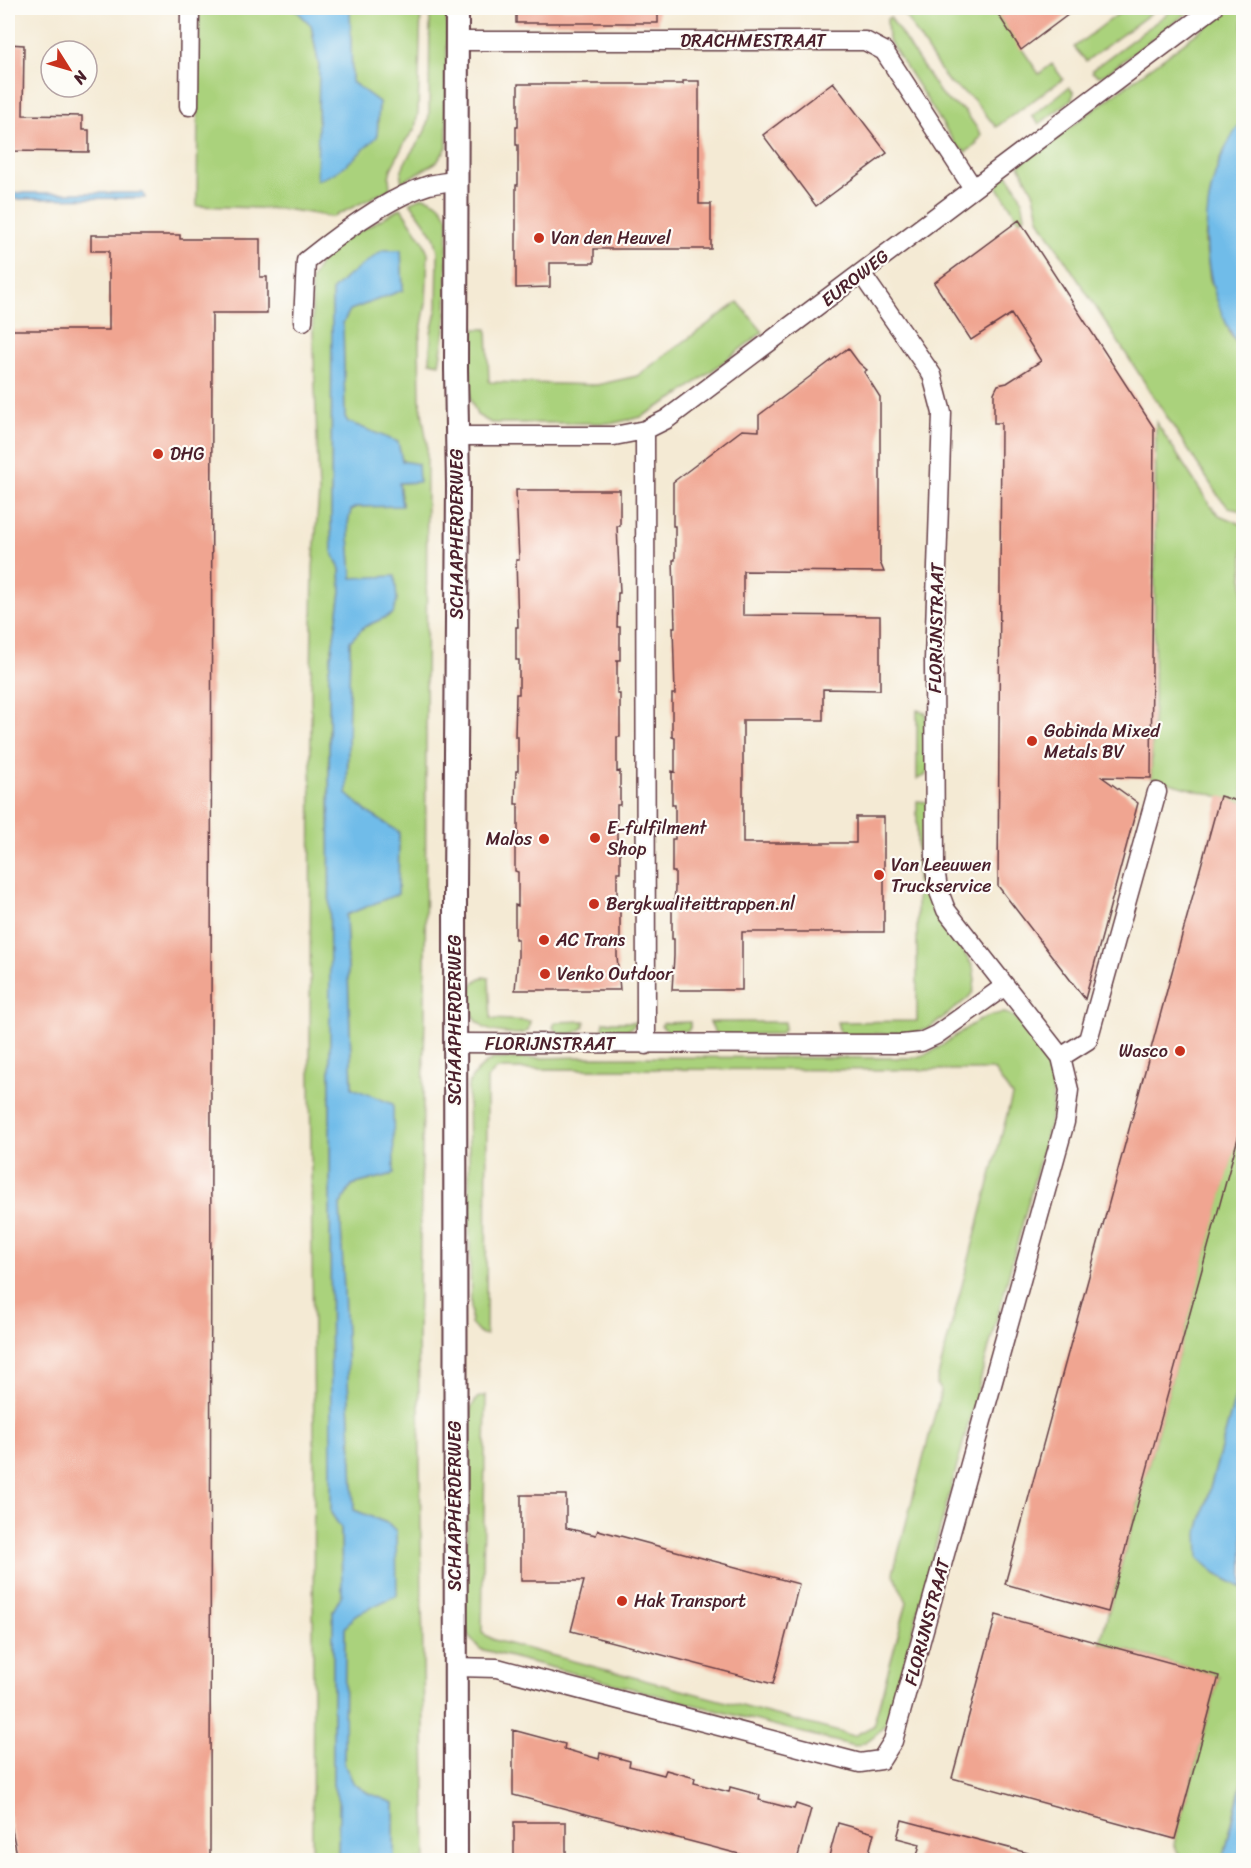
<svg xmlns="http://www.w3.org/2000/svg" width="1251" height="1868" viewBox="0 0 1251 1868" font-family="Sriracha,sans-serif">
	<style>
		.green { fill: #aad27c; stroke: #7a7854; stroke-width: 1.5 }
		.water { fill: #6fbce9; stroke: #5c6e8a; stroke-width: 1.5 }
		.building { fill: #f0a591 }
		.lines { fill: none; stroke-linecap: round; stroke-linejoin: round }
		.minor-casing { stroke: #643d44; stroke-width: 21 }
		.tertiary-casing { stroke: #643d44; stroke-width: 26 }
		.minor { stroke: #fff; stroke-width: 18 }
		.tertiary { stroke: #fff; stroke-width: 22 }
		.poi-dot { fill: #c8321e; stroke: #fdfcf7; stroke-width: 2 }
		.labels { text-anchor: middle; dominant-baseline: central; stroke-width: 4.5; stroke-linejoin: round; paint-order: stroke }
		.street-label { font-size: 18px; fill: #4a1f2b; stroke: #fdfcf7 }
		.poi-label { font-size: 18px; fill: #4a1f2b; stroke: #fdfcf7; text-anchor: start }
	</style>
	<rect width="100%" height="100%" fill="#fdfcf7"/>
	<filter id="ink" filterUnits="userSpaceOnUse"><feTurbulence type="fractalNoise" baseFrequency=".0167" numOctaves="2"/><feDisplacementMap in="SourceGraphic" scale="12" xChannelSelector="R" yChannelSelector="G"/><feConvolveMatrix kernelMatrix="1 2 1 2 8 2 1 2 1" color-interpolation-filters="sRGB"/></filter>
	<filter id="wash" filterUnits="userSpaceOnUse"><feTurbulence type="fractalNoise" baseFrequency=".008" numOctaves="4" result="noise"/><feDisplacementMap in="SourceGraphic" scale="24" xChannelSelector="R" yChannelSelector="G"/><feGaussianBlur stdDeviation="1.35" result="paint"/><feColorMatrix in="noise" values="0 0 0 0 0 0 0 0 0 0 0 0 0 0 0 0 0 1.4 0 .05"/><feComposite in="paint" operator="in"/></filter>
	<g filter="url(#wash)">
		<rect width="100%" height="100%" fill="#f4ead4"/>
		<path class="green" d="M 199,8 L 294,8 L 311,25 L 319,66 L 318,179 C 341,174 359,153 377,136 L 379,102 L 352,82 L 350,8 L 421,8 L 418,112 L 415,129 L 406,140 L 391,169 L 389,177 L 390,189 L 333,217 L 284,209 L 197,206 Z
			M 430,8 L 447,8 L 447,147 L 437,162 L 402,182 C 396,167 417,147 424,133 C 427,127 428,120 429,114 Z
			M 900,8 L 994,8 L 1039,74 L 1052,64 L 1063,79 L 996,127 L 973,99 L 948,82 Z
			M 1126,8 L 1158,8 L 1086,61 L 1074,47 Z
			M 1175,8 L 1194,8 L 1104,75 L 1099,76 L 1092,72 L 1092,70 Z
			M 1231,8 L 1243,8 L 1243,119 L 1219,161 L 1210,195 L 1205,241 L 1210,279 L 1231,336 L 1243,352 L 1243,512 L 1229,507 L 1219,497 L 1043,226 L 1039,218 L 1034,194 L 1019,165 Z
			M 890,17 L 940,93 L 948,101 L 965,111 L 981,134 L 980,138 L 976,142 L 977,144 L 966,152 L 956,145 L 888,39 L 887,19 Z
			M 1069,87 L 1074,93 L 1071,100 L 1039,124 L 1032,116 Z
			M 1007,174 C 1018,190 1023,197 1025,217 L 1019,220 L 997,186 L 999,180 Z
			M 423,197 C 436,200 442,205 448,218 L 446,324 L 439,364 L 430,362 L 431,333 L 437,307 L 438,252 L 434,236 L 410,202 Z
			M 401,208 L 423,241 L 428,253 L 426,303 L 419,341 L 420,399 L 427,444 L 425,1014 L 418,1333 L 426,1860 L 394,1860 L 394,1803 L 368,1793 L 354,1784 L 344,1764 L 345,1628 L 355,1615 L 389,1524 L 354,1510 L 340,1205 L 352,1185 L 394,1174 L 352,1088 L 346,915 L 398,893 L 399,832 L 367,812 L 347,794 L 350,641 L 364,627 L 393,614 L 352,578 L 348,523 L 351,509 L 356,507 L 402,505 L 399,483 L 418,482 L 402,462 L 398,442 L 348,422 L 345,417 L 343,323 L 350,310 L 403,290 L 401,250 L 345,278 L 332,291 L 331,524 L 332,551 L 340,569 L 341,592 L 329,670 L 331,1513 L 341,1528 L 342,1595 L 333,1611 L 333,1785 L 339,1804 L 338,1860 L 312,1860 L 314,1441 L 310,1070 L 311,680 L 313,568 L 319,493 L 311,280 L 328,249 Z
			M 738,302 L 763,332 L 679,395 L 641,417 L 614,423 L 491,423 L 477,415 L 470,398 L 469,339 L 475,329 L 487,329 L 489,382 L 597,385 L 637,376 Z
			M 1156,422 L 1210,505 L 1219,515 L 1243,525 L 1243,803 L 1151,778 L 1154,699 Z
			M 917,710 L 926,713 L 929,768 L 925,776 L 917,779 Z
			M 917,801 L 927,802 L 937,908 L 973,967 L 975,980 L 973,992 L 967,999 L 928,1029 L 912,1033 L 845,1035 L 840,1033 L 837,1022 L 917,1021 Z
			M 483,977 L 489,978 L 491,1019 L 530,1021 L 528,1031 C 521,1035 514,1034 506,1033 C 498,1032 490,1032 483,1027 C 468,1017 462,984 483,977 Z
			M 1005,1013 C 1016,1016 1022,1025 1029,1034 C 1051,1063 1055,1077 1052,1114 L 889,1718 C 882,1730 868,1744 854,1746 L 480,1649 L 468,1635 L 464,1624 L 471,1408 L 477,1398 L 486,1395 L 482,1633 L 494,1640 L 854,1736 L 873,1726 L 907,1602 L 893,1573 L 941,1391 L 936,1384 L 1012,1096 L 994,1070 L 497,1069 L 487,1079 L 486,1335 L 479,1333 L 471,1324 L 468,1085 C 473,1074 482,1065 493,1059 L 584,1057 L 912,1058 C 948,1052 968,1015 1005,1013 Z
			M 585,1021 L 584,1027 C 576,1035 561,1037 553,1028 L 555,1022 Z
			M 604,1022 L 638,1022 L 626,1032 L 610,1034 L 603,1028 Z
			M 690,1022 L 690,1028 L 687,1031 L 669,1032 L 661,1026 L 663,1023 Z
			M 710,1022 L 785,1022 L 784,1030 L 780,1034 L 719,1035 L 715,1032 Z
			M 1243,1116 L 1243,1369 L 1198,1532 L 1216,1574 L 1243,1588 L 1243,1776 L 1223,1860 L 1183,1860 L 1174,1846 L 1175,1839 L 1219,1676 L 1100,1643 Z"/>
		<path class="water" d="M 294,8 L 350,8 L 352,82 L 379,102 L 377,137 C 359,153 341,174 317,180 L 319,66 L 311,25 Z
			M 1243,119 L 1243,352 C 1195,284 1193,187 1243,119 Z
			M 8,193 L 143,193 L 145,198 L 8,199 Z
			M 383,250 L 401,250 L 403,290 L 350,310 L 343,323 L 345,417 L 348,422 L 398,442 L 402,461 L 418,464 L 419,482 L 399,483 L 402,506 L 356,507 L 351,510 L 348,523 L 352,578 L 395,576 L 397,600 L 393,614 L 364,627 L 350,641 L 347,794 L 367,812 L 399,832 L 398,894 L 346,915 L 352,1088 L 393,1104 L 394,1174 L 352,1185 L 340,1205 L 354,1510 L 389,1524 L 396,1531 L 397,1595 L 355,1615 L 345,1628 L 344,1764 L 354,1784 L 368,1793 L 394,1803 L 394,1860 L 338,1860 L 339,1804 L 333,1785 L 333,1611 L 342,1594 L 341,1528 L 331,1513 L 329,670 L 341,592 L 340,569 L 332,551 L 331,524 L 332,291 L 345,278 Z
			M 1243,1369 L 1243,1588 L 1216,1574 L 1199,1558 L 1198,1532 Z
			M 1243,1776 L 1243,1860 L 1223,1860 L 1243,1779 Z"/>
		<g id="blocks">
			<path class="building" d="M 516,8 L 658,8 L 658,23 L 516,23 Z
				M 994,8 L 1077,8 L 1021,50 Z
				M 8,44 L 24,45 L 23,115 L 82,116 L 82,130 L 89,130 L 89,152 L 8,151 Z
				M 683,81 L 699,81 L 699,204 L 711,204 L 711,249 L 594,249 L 594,263 L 550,263 L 550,287 L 516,288 L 516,185 L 518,185 L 518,145 L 516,145 L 516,127 L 518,127 L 518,84 L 683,84 Z
				M 833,82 L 887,153 L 816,206 L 763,135 Z
				M 1019,220 L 1154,428 L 1151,778 L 1102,777 L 1138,803 L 1085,999 L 998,886 L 1001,423 L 994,423 L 994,393 L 998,385 L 1007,383 L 1041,361 L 1011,314 L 971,340 L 934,283 Z
				M 91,235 L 180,235 L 180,239 L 260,239 L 260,277 L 267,277 L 267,313 L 212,313 L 210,1860 L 18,1860 L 8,1810 L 8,330 L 109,330 L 109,251 L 91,251 Z
				M 848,348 L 859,363 L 867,370 L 864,372 L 880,397 L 880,562 L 884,572 L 743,571 L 743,615 L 880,616 L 880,690 L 823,689 L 823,720 L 743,720 L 743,843 L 856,843 L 856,817 L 884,817 L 884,932 L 742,932 L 742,990 L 672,990 L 674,956 L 674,939 L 672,939 L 672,906 L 674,906 L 675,889 L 675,872 L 672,872 L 672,839 L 675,839 L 675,805 L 672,805 L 672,771 L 675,772 L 675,738 L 672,737 L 672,694 L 675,694 L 673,627 L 675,627 L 673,560 L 675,560 L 675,526 L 673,526 L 673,482 L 742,430 L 759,431 L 759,415 Z
				M 516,490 L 620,490 L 620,526 L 617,526 L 620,593 L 618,593 L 617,627 L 620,627 L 620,660 L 617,660 L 617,694 L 620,694 L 620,737 L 617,737 L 617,772 L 620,771 L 620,805 L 617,805 L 617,839 L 620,839 L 620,872 L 617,872 L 617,906 L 620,906 L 620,939 L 617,939 L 617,956 L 620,990 L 515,990 L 518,956 L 518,939 L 515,939 L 515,905 L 518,906 L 518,872 L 515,871 L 515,838 L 518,838 L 518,804 L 515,804 L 516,771 L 518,771 L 518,737 L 515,737 L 516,694 L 519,694 L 519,660 L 516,660 L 516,627 L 518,627 L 516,560 L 519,560 Z
				M 1220,796 L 1244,803 L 1244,1116 L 1108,1612 L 1005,1584 Z
				M 521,1495 L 566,1495 L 566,1528 L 596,1535 L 598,1530 L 799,1584 L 773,1684 L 571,1631 L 584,1581 L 521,1581 Z
				M 996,1615 L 1219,1676 L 1175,1839 L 952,1778 Z
				M 513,1730 L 565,1744 L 564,1749 L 599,1759 L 600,1753 L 630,1761 L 629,1766 L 664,1775 L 666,1770 L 695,1778 L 694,1783 L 729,1792 L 730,1787 L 760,1795 L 759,1800 L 794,1809 L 796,1804 L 811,1809 L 797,1860 L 762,1860 L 513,1795 Z
				M 902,1820 L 1036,1855 L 1036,1860 L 916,1860 L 920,1844 L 897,1838 Z
				M 514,1822 L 566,1822 L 566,1860 L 514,1860 Z
				M 838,1823 L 874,1833 L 867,1860 L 828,1860 Z"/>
		</g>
	</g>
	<g filter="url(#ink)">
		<use href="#blocks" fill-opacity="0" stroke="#643d44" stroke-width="1.5"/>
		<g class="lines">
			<defs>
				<path id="minor" d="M 457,41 L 865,41 L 884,51 L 973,188
					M 189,106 L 190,8
					M 303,321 L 306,261 C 338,235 389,197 429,185 C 438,183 448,182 457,180
					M 645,430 L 646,1045
					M 457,436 L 614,436 L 645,430 L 667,419 L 1213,8
					M 455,1043 L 902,1044 L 921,1042 L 936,1035 L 1005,986
					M 1061,1057 L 1088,1040 L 1157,792
					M 455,1667 L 497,1668 L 860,1763 L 881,1760 L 893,1741 L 1065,1122 L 1069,1090 L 1061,1057 L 946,910 L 938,889 L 935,868 L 934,660 L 942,413 L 932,375 L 861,273"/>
				<path id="tertiary" d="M 456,1860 L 455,889 L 458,485 L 456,369 L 457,8"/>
			</defs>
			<use href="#minor" class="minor-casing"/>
			<use href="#tertiary" class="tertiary-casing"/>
			<use href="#minor" class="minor"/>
			<use href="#tertiary" class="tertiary"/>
		</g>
	</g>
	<g class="poi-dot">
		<circle cx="539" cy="238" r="6"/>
		<circle cx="158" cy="454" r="6"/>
		<circle cx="1032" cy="741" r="6"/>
		<circle cx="595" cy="838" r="6"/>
		<circle cx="544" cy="839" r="6"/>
		<circle cx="879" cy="875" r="6"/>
		<circle cx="594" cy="904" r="6"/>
		<circle cx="544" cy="940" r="6"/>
		<circle cx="545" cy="974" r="6"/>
		<circle cx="1180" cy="1051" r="6"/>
		<circle cx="622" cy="1601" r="6"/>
	</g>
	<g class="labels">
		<g class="street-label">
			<text x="753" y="41">DRACHMESTRAAT</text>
			<text transform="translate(855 278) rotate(-38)">EUROWEG</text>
			<text transform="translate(457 534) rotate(-90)">SCHAAPHERDERWEG</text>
			<text transform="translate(936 628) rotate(-89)">FLORIJNSTRAAT</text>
			<text transform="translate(455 1020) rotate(-90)">SCHAAPHERDERWEG</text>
			<text x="550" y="1044">FLORIJNSTRAAT</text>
			<text transform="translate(455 1506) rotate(-90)">SCHAAPHERDERWEG</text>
			<text transform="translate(927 1622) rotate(-75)">FLORIJNSTRAAT</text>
		</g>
		<g class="poi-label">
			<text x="551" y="238">Van den Heuvel</text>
			<text x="170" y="454">DHG</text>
			<text x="1044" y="731">Gobinda Mixed<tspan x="1044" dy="21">Metals BV</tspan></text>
			<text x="607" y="828">E-fulfilment<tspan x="607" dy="21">Shop</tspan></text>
			<text x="532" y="839" text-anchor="end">Malos</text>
			<text x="891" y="865">Van Leeuwen<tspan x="891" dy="21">Truckservice</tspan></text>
			<text x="606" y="904">Bergkwaliteittrappen.nl</text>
			<text x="556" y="940">AC Trans</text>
			<text x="557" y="974">Venko Outdoor</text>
			<text x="1168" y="1051" text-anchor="end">Wasco</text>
			<text x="634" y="1601">Hak Transport</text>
		</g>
	</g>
	<rect width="1251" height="1868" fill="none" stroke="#fdfcf7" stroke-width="30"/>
	<g transform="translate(69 69) rotate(127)"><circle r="28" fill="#fdfcf7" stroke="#b5a4a5" stroke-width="1.5"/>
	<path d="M0-4.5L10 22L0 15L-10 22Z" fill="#c8321e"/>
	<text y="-9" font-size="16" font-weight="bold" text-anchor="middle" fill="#4a1f2b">N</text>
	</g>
</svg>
